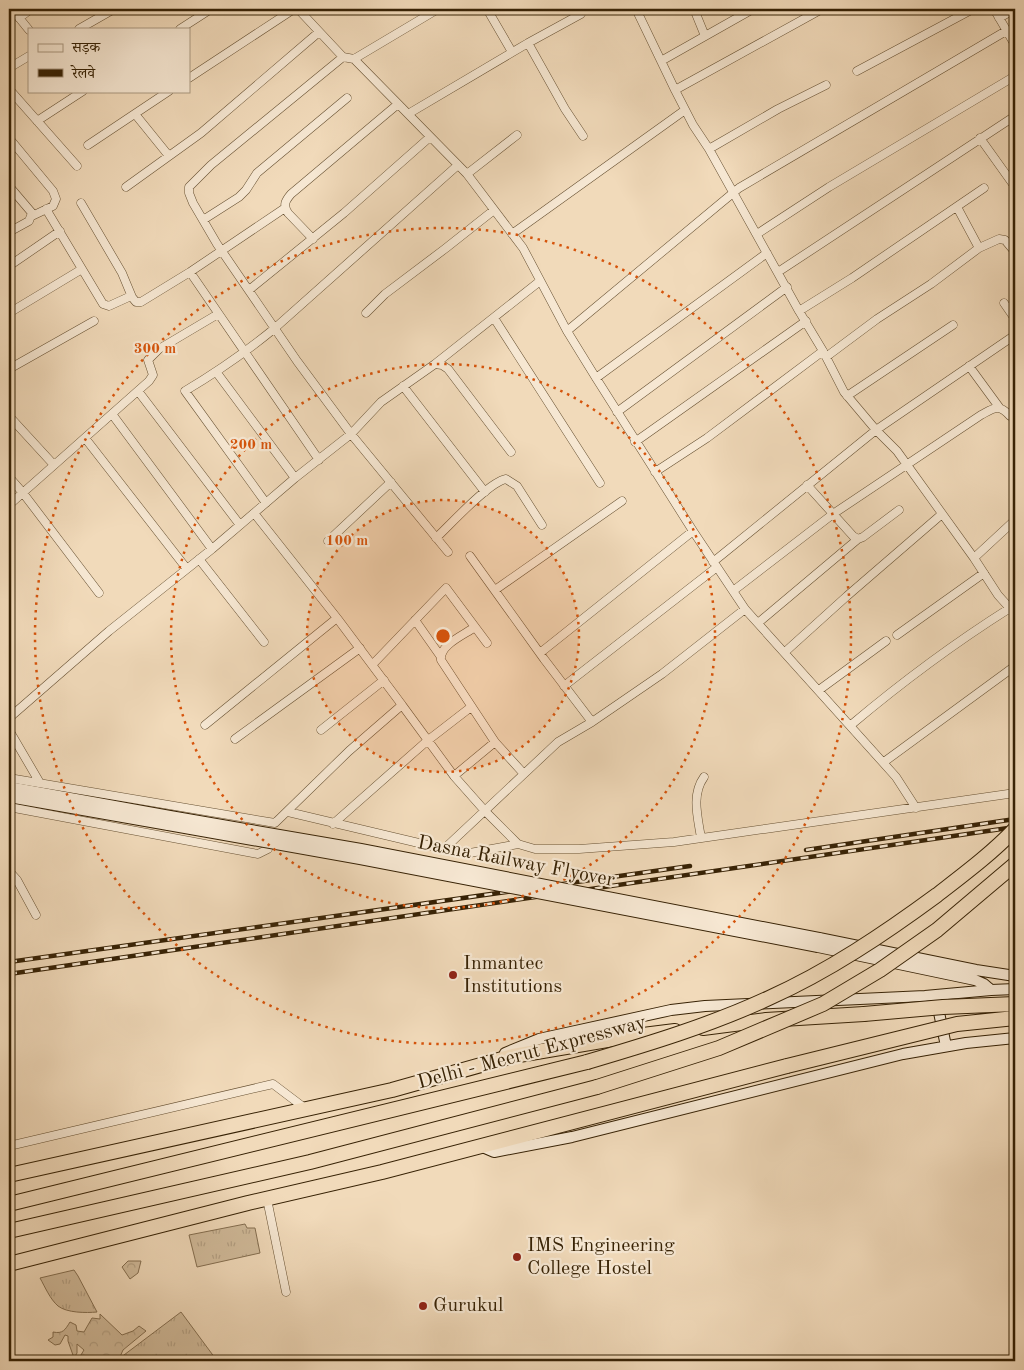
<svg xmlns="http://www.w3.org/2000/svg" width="1024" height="1370" viewBox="0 0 1024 1370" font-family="'Old Standard TT','Noto Serif Devanagari',serif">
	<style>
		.grass { fill: url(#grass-tufts); stroke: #846e50 }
		.forest { fill: url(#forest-crowns); stroke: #846e50 }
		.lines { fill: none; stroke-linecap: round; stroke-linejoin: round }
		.street-casing { stroke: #665032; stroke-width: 9 }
		.secondary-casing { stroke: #372205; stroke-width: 12 }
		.highway-casing { stroke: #372205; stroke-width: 16 }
		.street { stroke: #f6e7d2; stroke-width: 8 }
		.secondary { stroke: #f6e7d2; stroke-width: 10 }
		.highway { stroke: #f1daba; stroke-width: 14 }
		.rail-casing { stroke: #372205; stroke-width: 4.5 }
		.rail { stroke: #f6e7d2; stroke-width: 2.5; stroke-dasharray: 8; stroke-linecap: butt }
		.secondary-bridge-casing { stroke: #372205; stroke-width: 12; stroke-linecap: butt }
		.highway-bridge-casing { stroke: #372205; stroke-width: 16; stroke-linecap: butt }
		.secondary-bridge { stroke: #f6e7d2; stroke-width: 10 }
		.highway-bridge { stroke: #f1daba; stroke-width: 14 }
		.ring { fill: none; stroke: #d6540b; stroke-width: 2.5; stroke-dasharray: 2.5 5 }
		.poi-dot { fill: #8f2418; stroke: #f6e7d2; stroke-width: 2 }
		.labels { text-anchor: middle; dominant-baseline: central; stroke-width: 4.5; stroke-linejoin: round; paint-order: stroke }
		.street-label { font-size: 20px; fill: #372205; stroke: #f6e7d2 }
		.poi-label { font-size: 20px; fill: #372205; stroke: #f6e7d2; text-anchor: start }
		.centre { fill: #d6540b; stroke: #f6e7d2; stroke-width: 2.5 }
		.ring-label { font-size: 15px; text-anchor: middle; font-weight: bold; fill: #d6540b; stroke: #f6e7d2; stroke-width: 4.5; stroke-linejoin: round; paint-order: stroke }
	</style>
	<defs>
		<pattern id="grass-tufts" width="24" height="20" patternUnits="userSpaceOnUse" patternTransform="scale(1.25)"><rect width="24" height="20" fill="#d1bb9b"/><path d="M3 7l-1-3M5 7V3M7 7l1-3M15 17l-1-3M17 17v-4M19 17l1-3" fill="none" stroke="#b4a084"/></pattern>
		<pattern id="forest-crowns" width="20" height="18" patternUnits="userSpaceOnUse" patternTransform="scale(1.25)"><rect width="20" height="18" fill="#d1bb9b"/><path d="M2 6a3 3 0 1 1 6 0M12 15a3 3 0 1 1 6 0" fill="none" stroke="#b4a084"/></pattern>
	</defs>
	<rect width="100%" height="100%" fill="#f1daba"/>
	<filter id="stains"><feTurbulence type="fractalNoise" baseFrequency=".004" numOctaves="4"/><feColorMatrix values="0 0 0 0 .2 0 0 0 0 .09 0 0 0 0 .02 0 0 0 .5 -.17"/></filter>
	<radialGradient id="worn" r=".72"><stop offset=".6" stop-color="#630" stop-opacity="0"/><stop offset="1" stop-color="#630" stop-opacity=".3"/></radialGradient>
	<path class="grass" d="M 245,1224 L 247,1228 L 255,1228 L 260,1253 L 197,1267 L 189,1235 Z
		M 74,1270 L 78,1276 L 97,1312 C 86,1313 67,1313 58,1306 C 50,1299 45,1287 40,1278 Z
		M 181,1312 L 215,1358 L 212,1361 L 116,1361 Z"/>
	<path class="forest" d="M 128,1261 L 141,1261 L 138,1273 L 130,1279 L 122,1267 Z
		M 100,1314 L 122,1335 L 133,1331 L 139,1326 L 146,1331 L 123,1350 L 119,1359 L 116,1361 L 81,1361 L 79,1358 L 84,1350 L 77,1344 L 77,1353 L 74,1358 L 68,1341 L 68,1336 L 65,1335 L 60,1344 L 55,1345 L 48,1340 L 53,1337 L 53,1332 C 63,1334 65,1330 70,1322 L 76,1325 L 77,1331 L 84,1332 L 92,1318 L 100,1319 Z"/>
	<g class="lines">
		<defs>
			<path id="street" d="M 12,9 L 29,30
				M 298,9 L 343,57 L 354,59 L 467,174 L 523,248 L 567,331 L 596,378 L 693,531 L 745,609 L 896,777 L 916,808
				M 487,9 L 512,52
				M 636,9 L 675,90 L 693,125 L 709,149 L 799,311 L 823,351 L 844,392 L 876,430 L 897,451 L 974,558 L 998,595 L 1015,614
				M 694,9 L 705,36
				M 994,9 L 1015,45
				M 19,18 L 31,9
				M 999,18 L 1015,9
				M 79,29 L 114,9
				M 180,29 L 211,9
				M 528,43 L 565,109 L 583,136
				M 343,57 L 211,165 L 189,187 L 189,193 L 193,203 L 217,244 L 297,361 L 351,434 L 448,552
				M 354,59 L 438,9
				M 661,61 L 753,9
				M 9,68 L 29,56
				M 857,71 L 973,9
				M 189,78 L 294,9
				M 9,89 L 77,166
				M 675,90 L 822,9
				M 135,114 L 169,156
				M 408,114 L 528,43 L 581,14
				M 37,121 L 83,91
				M 9,138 L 53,191 L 56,199 L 53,206 L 32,216
				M 980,138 L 1015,187
				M 88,145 L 169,91
				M 709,149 L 778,109 L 826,85
				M 467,174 L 517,135
				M 9,186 L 32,213 L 29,221 L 9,232
				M 126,187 L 201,133 L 319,32
				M 81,203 L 122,273 L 132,297
				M 957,207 L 979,248
				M 46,209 L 103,304 L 109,306 L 131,296 L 136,302 L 141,302 L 190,272 L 285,208
				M 203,220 L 239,197 L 246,190 L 257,173 L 347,98
				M 512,234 L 685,110
				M 757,234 L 829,187 L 1015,76
				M 313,239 L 288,213 C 283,205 285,201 291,194 L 398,104
				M 9,266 L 60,231
				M 190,272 L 319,460
				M 778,272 L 1015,116
				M 249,290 L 344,213 L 430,137
				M 1004,303 L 1015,319
				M 799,311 L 852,278 L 984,188
				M 9,313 L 82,269
				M 366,313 L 385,294 L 446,248 L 494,210
				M 494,318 L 600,483
				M 567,331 L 739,188 L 1006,31
				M 826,357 L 877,319 L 931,284 L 979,248 L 999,239 L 1005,240 L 1015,252
				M 435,364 L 540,281
				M 969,366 L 999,407
				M 9,369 L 94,321
				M 217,373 L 295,478
				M 596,378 L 767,253
				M 403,386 L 485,492
				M 138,391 L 240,525
				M 847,396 L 953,325
				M 617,412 L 787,287
				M 112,414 L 212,549
				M 9,416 L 54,465
				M 85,438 L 187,569
				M 635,442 L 806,321
				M 655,472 L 707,438 L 823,351
				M 9,477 L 23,493 L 99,593
				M 807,485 L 853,536 L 858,539 L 863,537 L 899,510
				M 266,503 L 185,391 C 217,372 246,352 275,328 L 458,165
				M 9,505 L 149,381 L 153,375 L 148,360 L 159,349 L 218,314
				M 254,513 L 337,618 L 402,705
				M 436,538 C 451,524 489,482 506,479 L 517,486 L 542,525
				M 328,541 L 391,482
				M 470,556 L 544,659 L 592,722
				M 974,558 L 1015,520
				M 199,559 L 264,642
				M 713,562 L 876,430 L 1015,335
				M 495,590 L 622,501
				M 733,591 L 833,514 L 981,415 C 994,408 999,403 1010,416 L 1015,416
				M 415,620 L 441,657
				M 758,623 L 858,539
				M 475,627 C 464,635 439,645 441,660 L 495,742 L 524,774
				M 897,635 L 984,573
				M 785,652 L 847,596 L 942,514
				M 540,653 L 693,531
				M 373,664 L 446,588 L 487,643
				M 564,686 L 717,567
				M 819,690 L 886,641
				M 9,718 L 109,631 L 212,549 L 295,478 L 351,434 L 381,402 L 435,364 L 442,365 L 448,369 L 511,452
				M 205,725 L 337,618
				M 851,725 C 902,682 953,644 1010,608
				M 9,730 L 40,783
				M 321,730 L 384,680
				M 235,739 L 360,648
				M 884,762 L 1015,666
				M 454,776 L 495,742
				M 9,778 L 275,823 L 349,751 L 402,705 L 454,776 L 485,811 L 518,844 L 535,849 L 579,849 L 674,842 L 1015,793
				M 9,807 L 258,854 L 268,849 L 271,839
				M 288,812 L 444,849 L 470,853 L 518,844
				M 333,824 L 427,741 L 471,707
				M 701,838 C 698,818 691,795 704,777
				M 444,849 L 558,742 L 592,722 L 662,674 L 745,609
				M 9,871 L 17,880 L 36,915
				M 9,1146 L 273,1084 L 306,1109
				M 267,1199 L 286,1292"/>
			<path id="secondary" d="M 9,787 L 170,816
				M 9,797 L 168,825
				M 819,938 L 976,970 L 1015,976
				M 818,947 L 975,980 L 984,984 L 991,990
				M 937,1003 L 946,1046
				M 505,1053 L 539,1039 L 671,1010 L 705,1006 L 925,996 L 991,990 L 1015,989
				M 480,1146 L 494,1152 L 572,1137 L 903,1054 L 966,1043 L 1015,1038"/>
			<path id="highway" d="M 703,1028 L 766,1020 L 864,1014
				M 9,1175 L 392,1090 L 513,1056 L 619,1038 L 675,1031
				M 9,1204 L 587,1062
				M 9,1231 L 310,1162 L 597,1087
				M 9,1264 L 248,1203 L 382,1172 L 787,1066"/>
		</defs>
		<use href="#street" class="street-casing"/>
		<use href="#secondary" class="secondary-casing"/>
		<use href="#highway" class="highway-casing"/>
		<use href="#street" class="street"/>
		<use href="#secondary" class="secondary"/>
		<use href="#highway" class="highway"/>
		<defs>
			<path id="rail" d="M 806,850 L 1015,819
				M 9,962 L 690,866
				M 9,974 L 1015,827"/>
		</defs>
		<use href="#rail" class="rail-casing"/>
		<use href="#rail" class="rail"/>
		<defs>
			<path id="secondary-bridge" d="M 170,816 L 361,849 L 819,938
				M 168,825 L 360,859 L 818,947"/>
			<path id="highway-bridge" d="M 864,1014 L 943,1007 L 1015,1004
				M 587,1062 C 648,1044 711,1025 769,998 C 829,971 884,934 937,895 C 964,874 991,854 1015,829
				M 787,1066 L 957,1024 L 1015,1018
				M 597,1087 L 719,1048 L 823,1004 L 880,970 L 937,930 L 1015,864"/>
		</defs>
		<use href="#secondary-bridge" class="secondary-bridge-casing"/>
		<use href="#highway-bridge" class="highway-bridge-casing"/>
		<use href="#secondary-bridge" class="secondary-bridge"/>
		<use href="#highway-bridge" class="highway-bridge"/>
	</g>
	<circle cx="443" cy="636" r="136" fill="#d6540b" fill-opacity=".12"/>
	<g class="ring">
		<circle cx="443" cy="636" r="136"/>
		<circle cx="443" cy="636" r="272"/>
		<circle cx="443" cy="636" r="408"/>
	</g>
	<g class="poi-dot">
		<circle cx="453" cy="975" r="5"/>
		<circle cx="517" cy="1257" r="5"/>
		<circle cx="423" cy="1306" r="5"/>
	</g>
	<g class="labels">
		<g class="street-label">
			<text transform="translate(516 862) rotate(11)">Dasna Railway Flyover</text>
			<text transform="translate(532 1053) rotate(-15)">Delhi - Meerut Expressway</text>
		</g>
		<g class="poi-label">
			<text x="463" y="964">Inmantec<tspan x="463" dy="23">Institutions</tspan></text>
			<text x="527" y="1246">IMS Engineering<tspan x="527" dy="23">College Hostel</tspan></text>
			<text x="433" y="1306">Gurukul</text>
		</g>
	</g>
	<circle cx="443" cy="636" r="8" class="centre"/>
	<g class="ring-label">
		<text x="155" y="353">300 m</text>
		<text x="251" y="449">200 m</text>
		<text x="347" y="545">100 m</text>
	</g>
	<rect width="1024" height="1370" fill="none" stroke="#f1daba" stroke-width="30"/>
	<rect x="10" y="10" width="1004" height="1350" fill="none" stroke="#372205" stroke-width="2.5"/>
	<rect x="15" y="15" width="994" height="1340" fill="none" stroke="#372205"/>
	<rect x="28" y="28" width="162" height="65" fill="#f6e7d2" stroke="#aa9880"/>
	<rect x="38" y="44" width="25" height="8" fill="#f6e7d2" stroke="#aa9880"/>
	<text x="72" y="52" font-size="15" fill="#372205">सड़क</text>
	<rect x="38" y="69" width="25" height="8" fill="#372205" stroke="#aa9880"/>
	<text x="72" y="78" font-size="15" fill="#372205">रेलवे</text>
	<rect width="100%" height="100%" filter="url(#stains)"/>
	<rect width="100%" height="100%" fill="url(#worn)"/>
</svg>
